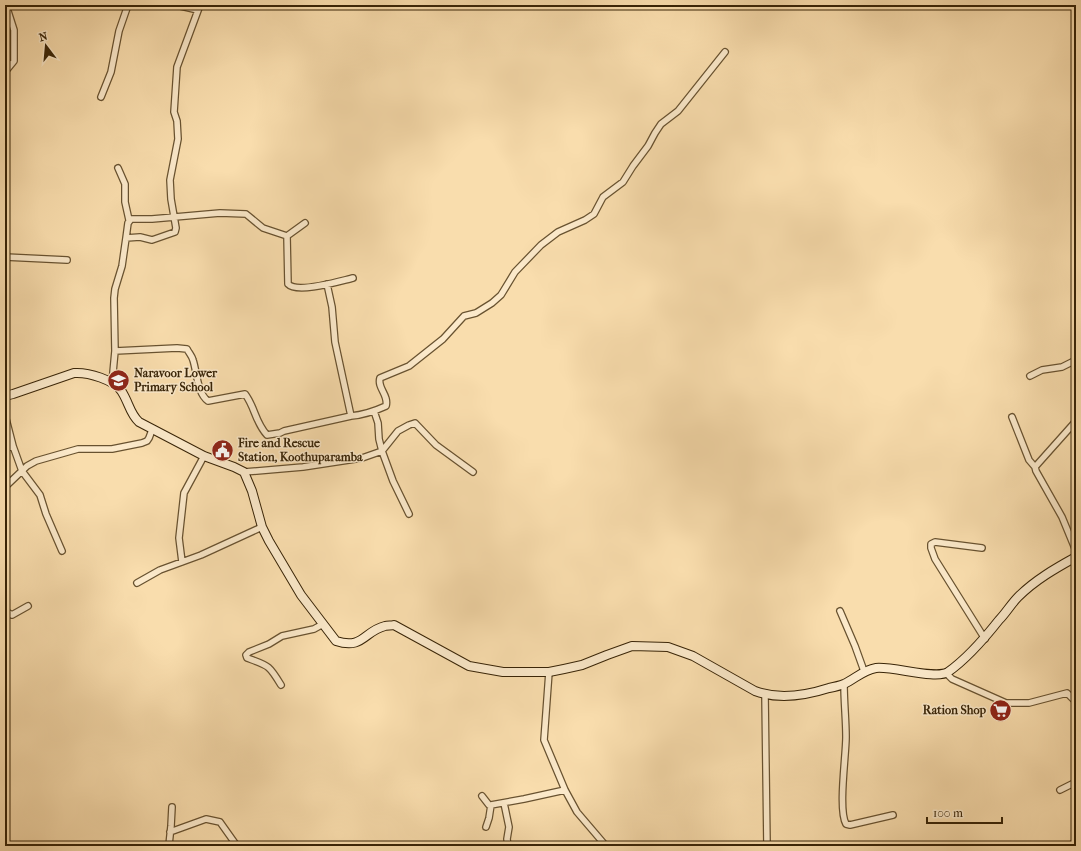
<svg xmlns="http://www.w3.org/2000/svg" width="1081" height="851" viewBox="0 0 1081 851" font-family="'IM FELL French Canon',serif">
	<style>
		.lines { fill: none; stroke-linecap: round; stroke-linejoin: round }
		.minor-casing { stroke: #685230; stroke-width: 8 }
		.secondary-casing { stroke: #382407; stroke-width: 10 }
		.minor { stroke: #fbe9ca; stroke-width: 5.5 }
		.secondary { stroke: #fbe9ca; stroke-width: 8 }
		.labels { text-anchor: middle; dominant-baseline: central; stroke-width: 3; stroke-linejoin: round; paint-order: stroke }
		.poi-label { font-size: 12px; font-weight: bold; fill: #382407; stroke: #fbe9ca; text-anchor: start }
	</style>
	<rect width="100%" height="100%" fill="#f9ddad"/>
	<filter id="stains"><feTurbulence type="fractalNoise" baseFrequency=".005" numOctaves="4"/><feColorMatrix values="0 0 0 0 .2 0 0 0 0 .09 0 0 0 0 .02 0 0 0 .5 -.17"/></filter>
	<radialGradient id="worn" r=".72"><stop offset=".6" stop-color="#630" stop-opacity="0"/><stop offset="1" stop-color="#630" stop-opacity=".3"/></radialGradient>
	<g class="lines">
		<defs>
			<path id="minor" d="M 176,5 L 198,10
				M 5,72 L 14,61 L 14,30 L 6,5
				M 101,97 L 111,72 L 119,31 L 128,5
				M 118,168 L 125,184 L 125,202 L 129,220
				M 287,236 L 288,284 C 297,294 340,281 353,278
				M 287,236 L 305,223
				M 126,238 L 128,223 L 131,219 L 152,219 L 220,213 L 246,214 L 263,228 L 287,236
				M 5,257 L 67,260
				M 327,284 L 332,307 L 335,342 L 351,416
				M 115,351 L 177,348 L 187,349 C 189,353 192,356 193,360 C 197,372 197,393 208,401 L 245,394 C 255,407 255,422 267,435 L 280,433 L 284,431 L 351,416 C 363,415 375,411 386,406 C 389,395 377,388 380,378 L 409,366 L 443,339 L 464,316 L 476,313 L 492,303 L 501,295 L 515,272 L 541,245 L 558,232 L 585,220 L 594,214 L 603,197 L 623,182 L 633,166 L 648,146 L 655,133 L 661,124 L 678,111 L 725,52
				M 1030,376 L 1042,370 L 1062,367 L 1076,360
				M 112,383 L 115,351 L 114,298 L 115,289 L 122,266 L 126,238 L 140,237 L 152,240 L 175,232 L 176,228 L 171,199 L 170,180 L 178,139 L 177,121 L 174,112 L 177,67 L 200,5
				M 374,411 L 378,423 L 379,439 L 382,451 L 393,481 L 409,514
				M 5,415 L 13,446
				M 1012,417 L 1029,460 L 1035,467 L 1036,471 L 1062,517 L 1076,551
				M 5,448 L 13,446 L 22,471 L 40,495 L 46,514 L 62,551
				M 1035,467 L 1076,421
				M 244,472 L 303,467 L 362,458 L 382,451 L 398,431 L 409,425 L 415,423 L 436,445 L 473,472
				M 5,487 L 27,466 L 36,461 L 78,449 L 112,449 L 142,443 L 147,441 L 149,438 L 152,430
				M 982,548 L 935,542 L 931,544 L 931,548 L 935,559 L 985,639
				M 182,562 L 179,538 L 184,493 L 204,456
				M 137,583 L 160,570 L 201,555 L 262,527
				M 5,611 L 12,615 L 28,606
				M 840,611 L 855,646 L 864,671
				M 549,672 L 544,740 L 565,790 L 577,812 L 606,846
				M 946,673 L 952,679 L 1006,703 L 1029,703 L 1067,693 L 1076,702
				M 844,684 C 844,702 846,720 846,737 C 846,756 838,810 846,824 L 850,825 L 893,815
				M 281,685 C 269,665 269,666 247,658 L 246,655 L 249,652 L 269,644 L 282,636 L 314,629 L 323,624
				M 765,695 L 767,846
				M 1060,790 L 1076,782
				M 482,796 L 489,805 L 491,805 L 524,799 L 565,790
				M 504,803 L 509,827 L 507,839 L 508,846
				M 486,827 L 489,818 L 491,805
				M 170,832 L 206,819 L 220,822 L 237,846
				M 20,846 L 22,845 L 23,846
				M 167,846 L 169,845 L 171,826 L 172,807
				M 1067,846 L 1076,843"/>
			<path id="secondary" d="M 5,396 L 13,394 L 74,373 C 88,372 115,380 122,392 C 129,403 130,414 139,422 L 204,456 L 234,467 L 244,472 L 252,491 L 262,527 L 269,541 L 301,595 L 336,641 C 363,650 364,631 385,626 C 388,625 391,626 394,625 L 469,666 L 503,672 L 549,672 L 564,669 L 582,665 L 607,655 L 632,646 L 668,647 L 693,656 L 755,691 C 779,700 804,696 829,688 C 834,687 839,686 844,684 C 855,679 863,670 876,668 C 893,666 936,680 948,672 C 968,658 984,639 999,620 C 1006,613 1011,604 1018,597 C 1035,580 1056,568 1076,557"/>
		</defs>
		<use href="#minor" class="minor-casing"/>
		<use href="#secondary" class="secondary-casing"/>
		<use href="#minor" class="minor"/>
		<use href="#secondary" class="secondary"/>
	</g>
	<defs>
		<symbol id="school-disc" viewBox="-11 -11 22 22"><circle r="9.5" fill="#8f2418" stroke="#fbe9ca"/><path d="M0-5L7-2L0 1L-7-2ZM-4 1L0 2.5L4 1V4Q0 6-4 4Z" fill="#fff"/></symbol>
		<symbol id="civic-disc" viewBox="-11 -11 22 22"><circle r="9.5" fill="#8f2418" stroke="#fbe9ca"/><path d="M-.6-6.5H3V-4.5H.6V-3L4-1V1h2V6H-6V1h2V-1L-.6-3ZM-1.2 2.5V6h2.4V2.5Z" fill="#fff"/></symbol>
		<symbol id="supermarket-disc" viewBox="-11 -11 22 22"><circle r="9.5" fill="#8f2418" stroke="#fbe9ca"/><path d="M-6-5.5h2.5l.6 2H6L4.5 2H-2.5L-4.4-4H-6ZM-1.5 3.2a1.3 1.3 0 1 0 .1 0ZM3 3.2a1.3 1.3 0 1 0 .1 0Z" fill="#fff"/></symbol>
	</defs>
	<g fill-rule="evenodd">
		<use href="#school-disc" x="106" y="368" width="25" height="25"/>
		<use href="#civic-disc" x="210" y="438" width="25" height="25"/>
		<use href="#supermarket-disc" x="988" y="698" width="25" height="25"/>
	</g>
	<g class="labels">
		<g class="poi-label">
			<text x="134" y="373">Naravoor Lower<tspan x="134" dy="14">Primary School</tspan></text>
			<text x="238" y="443">Fire and Rescue<tspan x="238" dy="14">Station, Koothuparamba</tspan></text>
			<text x="986" y="710" text-anchor="end">Ration Shop</text>
		</g>
	</g>
	<rect width="1081" height="851" fill="none" stroke="#f9ddad" stroke-width="20"/>
	<rect x="6" y="6" width="1069" height="839" fill="none" stroke="#382407" stroke-width="2"/>
	<rect x="10" y="10" width="1061" height="831" fill="none" stroke="#382407"/>
	<g transform="translate(46 46) rotate(344)" stroke="#fbe9ca" stroke-width="3" paint-order="stroke">
	<path d="M0-3L7 15L0 10L-7 15Z" fill="#382407"/>
	<text y="-6" font-size="11" font-weight="bold" text-anchor="middle" fill="#382407">N</text>
	</g>
	<path d="M927 817v6h75v-6" fill="none" stroke="#382407" stroke-width="2"/>
	<text x="933" y="817" font-size="12" fill="#382407" stroke="#fbe9ca" stroke-width="3" paint-order="stroke">100 m</text>
	<rect width="100%" height="100%" filter="url(#stains)"/>
	<rect width="100%" height="100%" fill="url(#worn)"/>
</svg>
